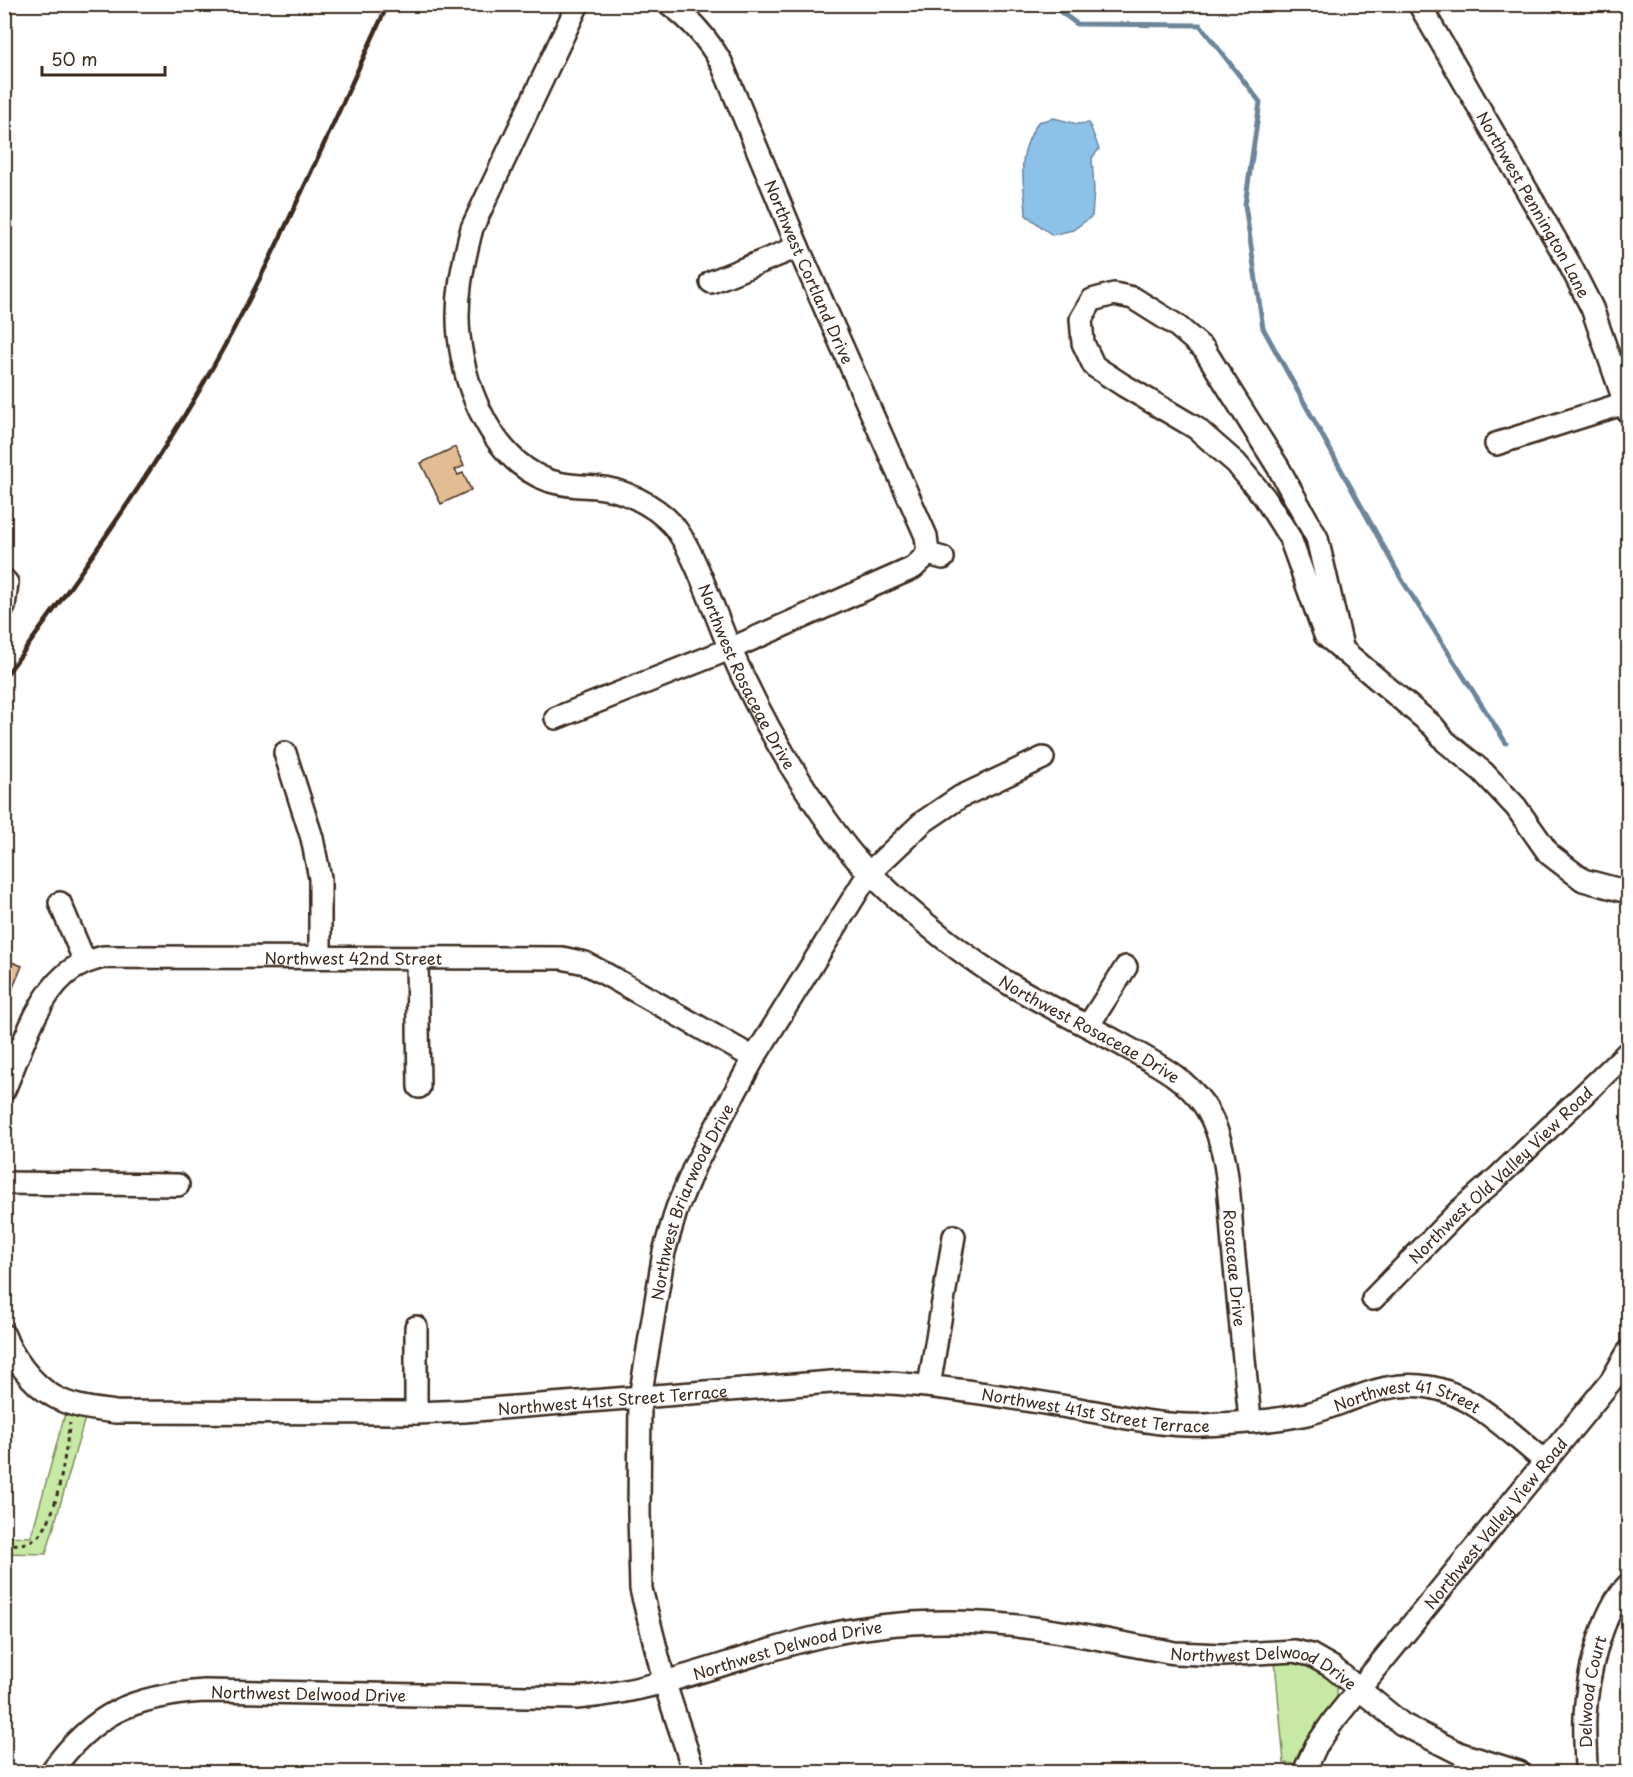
<svg xmlns="http://www.w3.org/2000/svg" width="1633" height="1777" viewBox="0 0 1633 1777" font-family="'Playpen Sans',sans-serif">
	<style>
		.green { fill: #c6eaa4; stroke: #808a61; stroke-width: 1.5 }
		.water { fill: #8cc1ea; stroke: #6c8598; stroke-width: 1.5 }
		.lines { fill: none; stroke-linecap: round; stroke-linejoin: round }
		.stream { stroke: #6c8598; stroke-width: 5 }
		.building { fill: #e3bc93; stroke: #3b2a1e; stroke-width: 1.5 }
		.minor-casing { stroke: #3b2a1e; stroke-width: 26 }
		.path { stroke: #3b2a1e; stroke-width: 3; stroke-dasharray: 4.5 4.5; stroke-linecap: butt }
		.minor { stroke: #fff; stroke-width: 21 }
		.rail { stroke: #3b2a1e; stroke-width: 4.5 }
		.labels { text-anchor: middle; dominant-baseline: central; stroke-width: 4.5; stroke-linejoin: round; paint-order: stroke }
		.street-label { font-size: 16px; fill: #3b2a1e; stroke: #fff }
	</style>
	<rect width="100%" height="100%" fill="#fff"/>
	<filter id="ink" filterUnits="userSpaceOnUse"><feTurbulence type="fractalNoise" baseFrequency=".0167" numOctaves="2"/><feDisplacementMap in="SourceGraphic" scale="12" xChannelSelector="R" yChannelSelector="G"/><feConvolveMatrix kernelMatrix="1 2 1 2 8 2 1 2 1" color-interpolation-filters="sRGB"/></filter>
	<g filter="url(#ink)">
		<path class="green" d="M 66,1410 L 85,1418 L 46,1554 L 5,1553 L 5,1536 L 31,1537 Z
			M 1275,1661 L 1296,1661 L 1311,1665 L 1332,1678 L 1337,1685 L 1337,1697 L 1303,1745 L 1296,1764 L 1284,1763 Z"/>
		<path class="water" d="M 1054,118 L 1077,124 L 1089,123 L 1099,149 L 1092,158 L 1094,190 L 1092,216 L 1073,230 L 1052,235 L 1026,215 C 1024,175 1015,159 1038,122 Z"/>
		<g class="lines">
			<path class="stream" d="M 1050,4 L 1077,24 L 1200,25 L 1260,102 L 1245,205 L 1263,328 L 1402,580 L 1506,743"/>
		</g>
		<path class="building" d="M 455,447 L 464,466 L 455,470 L 458,475 L 463,473 L 471,490 L 441,504 L 421,463 Z
			M 4,959 L 22,966 L 9,997 L 4,995 Z"/>
		<g class="lines">
			<defs>
				<g id="minor">
					<path id="s1" d="M 578,4 L 472,228 C 463,263 455,299 459,336 C 465,391 494,462 550,481 C 566,486 580,486 596,487 C 623,489 653,504 672,524 C 694,549 714,612 728,644 C 754,704 785,761 823,815 C 838,836 853,858 872,875 C 915,917 961,955 1013,986 C 1051,1008 1091,1027 1130,1049 C 1158,1065 1185,1078 1204,1105 C 1231,1145 1229,1210 1234,1257 C 1239,1311 1245,1366 1250,1420"/>
					<path id="s2" d="M 669,4 C 692,20 707,38 721,62 L 798,247 L 926,536 L 928,554 L 943,558"/>
					<path id="s3" d="M 1419,4 L 1569,263 L 1592,308 L 1628,412"/>
					<path d="M 711,282 L 798,247"/>
					<path d="M 1496,444 L 1625,403"/>
					<path d="M 4,580 L 7,583 L 4,607"/>
					<path d="M 1343,651 L 1317,538 L 1278,467 L 1204,349 L 1176,325 L 1133,298 L 1114,294 L 1092,300 L 1081,319 L 1083,343 L 1094,366 L 1123,385 L 1196,428 L 1236,463 L 1265,498 L 1290,538 L 1325,635 L 1433,726 L 1446,742 L 1483,772 L 1516,807 L 1549,854 L 1583,880 L 1628,892"/>
					<path d="M 556,718 L 730,649 L 913,568 L 928,554"/>
					<path d="M 285,753 L 312,838 L 320,878 L 320,957"/>
					<path d="M 60,903 L 85,962"/>
					<path d="M 417,959 L 419,1087"/>
					<path d="M 1088,1026 L 1126,967"/>
					<path id="s4" d="M 4,1090 C 20,1054 35,1001 65,975 C 76,965 89,961 103,957 L 562,958 L 585,963 L 609,976 L 754,1058"/>
					<path d="M 4,1183 L 178,1185"/>
					<path id="s5" d="M 1373,1299 L 1459,1211 L 1497,1178 L 1628,1052"/>
					<path id="s6" d="M 4,1335 C 12,1357 32,1384 53,1396 C 71,1407 94,1409 115,1412 L 416,1413 L 464,1411 L 844,1381 C 922,1382 997,1395 1073,1408 C 1116,1415 1160,1427 1204,1425 C 1238,1423 1274,1421 1307,1414 C 1351,1403 1382,1379 1429,1387 C 1474,1394 1511,1434 1546,1462"/>
					<path d="M 929,1386 L 954,1236"/>
					<path d="M 416,1413 L 416,1327"/>
					<path id="s7" d="M 51,1772 C 93,1713 133,1696 204,1691 L 577,1698 C 660,1691 730,1659 810,1639 C 865,1625 925,1620 981,1623 C 1044,1626 1113,1642 1175,1653 L 1223,1655 L 1294,1651 L 1311,1655 L 1332,1667 L 1402,1724 L 1461,1754 L 1519,1772"/>
					<path id="s8" d="M 694,1772 L 665,1684 L 641,1589 L 639,1513 L 640,1398 L 664,1252 L 677,1208 L 695,1165 L 754,1058 L 869,873 L 923,822 L 960,797 L 1043,758"/>
					<path id="s9" d="M 1304,1772 L 1316,1746 L 1334,1720 L 1611,1381 L 1628,1352"/>
					<path id="s10" d="M 1586,1772 C 1586,1754 1584,1735 1585,1716 C 1587,1677 1601,1612 1628,1585"/>
				</g>
			</defs>
			<use href="#minor" class="minor-casing"/>
			<path class="path" d="M 4,1544 C 16,1545 26,1545 36,1538 C 58,1523 65,1450 70,1423"/>
			<use href="#minor" class="minor"/>
			<path class="rail" d="M 4,678 C 69,591 132,501 189,408 C 266,280 325,140 388,4"/>
		</g>
	</g>
	<g class="labels">
		<g class="street-label">
			<text stroke="none"><textPath href="#s3" startOffset="231">Northwest Pennington Lane</textPath></text>
			<text stroke="none"><textPath href="#s2" startOffset="306">Northwest Cortland Drive</textPath></text>
			<text stroke="none"><textPath href="#s1" startOffset="840">Northwest Rosaceae Drive</textPath></text>
			<text stroke="none"><textPath href="#s4" startOffset="424">Northwest 42nd Street</textPath></text>
			<text stroke="none"><textPath href="#s1" startOffset="1344">Northwest Rosaceae Drive</textPath></text>
			<text stroke="none"><textPath href="#s5" startOffset="178">Northwest Old Valley View Road</textPath></text>
			<text stroke="none"><textPath href="#s8" startOffset="586">Northwest Briarwood Drive</textPath></text>
			<text stroke="none"><textPath href="#s1" startOffset="1650">Rosaceae Drive</textPath></text>
			<text stroke="none"><textPath href="#s6" startOffset="642">Northwest 41st Street Terrace</textPath></text>
			<text stroke="none"><textPath href="#s6" startOffset="1128">Northwest 41st Street Terrace</textPath></text>
			<text stroke="none"><textPath href="#s6" startOffset="1446">Northwest 41 Street</textPath></text>
			<text stroke="none"><textPath href="#s9" startOffset="315">Northwest Valley View Road</textPath></text>
			<text stroke="none"><textPath href="#s7" startOffset="770">Northwest Delwood Drive</textPath></text>
			<text stroke="none"><textPath href="#s7" startOffset="1256">Northwest Delwood Drive</textPath></text>
			<text stroke="none"><textPath href="#s7" startOffset="285">Northwest Delwood Drive</textPath></text>
			<text stroke="none"><textPath href="#s10" startOffset="81">Delwood Court</textPath></text>
		</g>
	</g>
	<rect width="1633" height="1777" fill="none" stroke="#fff" stroke-width="24"/>
	<rect x="12" y="12" width="1609" height="1753" fill="none" stroke="#3b2a1e" stroke-width="2" filter="url(#ink)"/>
	<path d="M42 66v9h123v-9" fill="none" stroke="#3b2a1e" stroke-width="3"/>
	<text x="51" y="66" font-size="18" fill="#3b2a1e" stroke="#ffffff" stroke-width="4.5" paint-order="stroke">50 m</text>
</svg>
